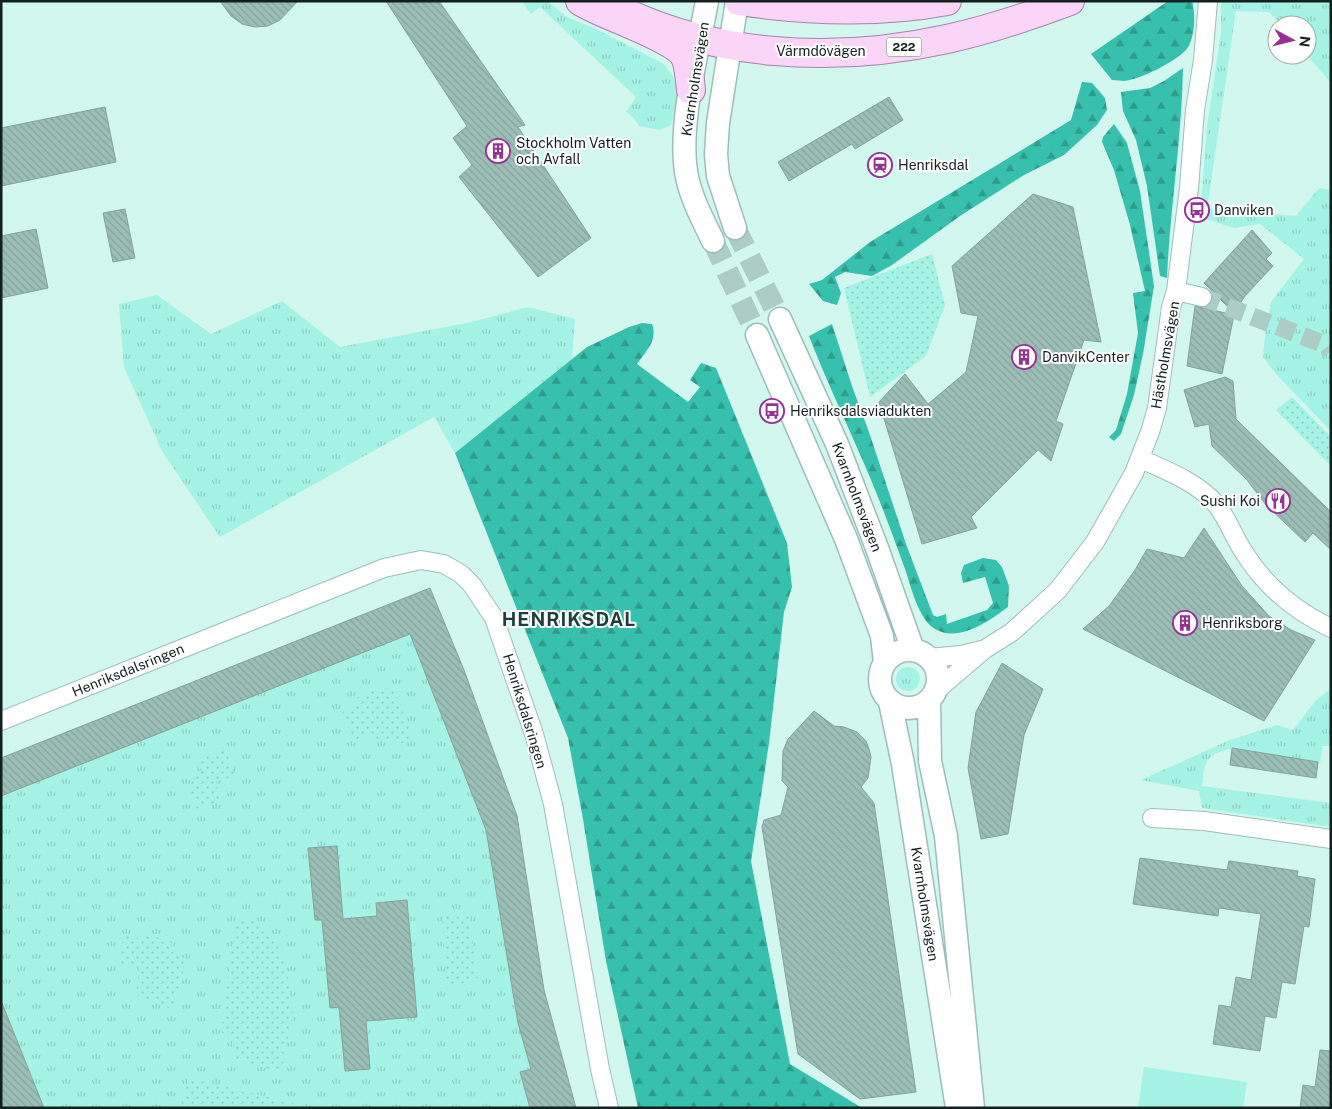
<svg xmlns="http://www.w3.org/2000/svg" width="1332" height="1109" viewBox="0 0 1332 1109" font-family="'Public Sans',sans-serif">
	<style>
		.grass { fill: url(#grass-tufts) }
		.forest { fill: url(#forest-firs) }
		.park { fill: url(#park-dots) }
		.pitch { fill: #a4f3e4 }
		.building { fill: url(#building-back-hatch); stroke: #81a49d }
		.lines { fill: none; stroke-linecap: round; stroke-linejoin: round }
		.minor-tunnel { stroke: #acccc5; stroke-width: 18; stroke-dasharray: 18 9; stroke-linecap: butt }
		.tertiary-tunnel { stroke: #acccc5; stroke-width: 22; stroke-dasharray: 22 11; stroke-linecap: butt }
		.minor-casing { stroke: #9bbfb7; stroke-width: 20 }
		.tertiary-casing { stroke: #9bbfb7; stroke-width: 25 }
		.primary-casing { stroke: #a784a8; stroke-width: 30 }
		.minor { stroke: #fff; stroke-width: 18 }
		.tertiary { stroke: #fff; stroke-width: 22 }
		.primary { stroke: #fad5f7; stroke-width: 28 }
		.labels { text-anchor: middle; dominant-baseline: central; stroke-width: 4; stroke-linejoin: round; paint-order: stroke }
		.shield { fill: #fff; stroke: #5a6462; stroke-width: 1 }
		.shield-label { font-size: 12px; font-weight: bold; fill: #13211e }
		.street-label { font-size: 14px; fill: #13211e; stroke: #fff }
		.poi-label { font-size: 14px; fill: #13211e; stroke: #fff; text-anchor: start }
		.district-label { font-size: 19px; font-weight: bold; letter-spacing: 1px; fill: #1e3f39; stroke: #fff }
	</style>
	<defs>
		<pattern id="grass-tufts" width="24" height="20" patternUnits="userSpaceOnUse" patternTransform="scale(1.25)"><rect width="24" height="20" fill="#a4f3e4"/><path d="M3 7l-1-3M5 7V3M7 7l1-3M15 17l-1-3M17 17v-4M19 17l1-3" fill="none" stroke="#8cd0c3"/></pattern>
		<pattern id="forest-firs" width="22" height="20" patternUnits="userSpaceOnUse" patternTransform="scale(1.25)"><rect width="22" height="20" fill="#37c0ac"/><path d="M5 1l3.5 6h-7zM16 11l3.5 6h-7z" fill="#2d9c8b"/></pattern>
		<pattern id="park-dots" width="8" height="8" patternUnits="userSpaceOnUse" patternTransform="scale(1.25)"><rect width="8" height="8" fill="#a4f3e4"/><path d="M2 2h.1M6 6h.1" fill="none" stroke="#8cd0c3" stroke-width="1.8" stroke-linecap="round"/></pattern>
		<pattern id="building-back-hatch" width="6" height="6" patternUnits="userSpaceOnUse" patternTransform="scale(1.25)"><rect width="6" height="6" fill="#9bbeb7"/><path d="M-1 5l2 2M0 0l6 6M5-1l2 2" fill="none" stroke="#85a39d"/></pattern>
	</defs>
	<rect width="100%" height="100%" fill="#d2f7ef"/>
	<path class="grass" d="M 522,1 L 547,1 L 567,17 L 598,30 L 664,64 L 674,78 L 679,97 L 671,125 L 660,130 L 639,126 L 634,118 L 626,112 L 636,97 L 540,7 L 531,14 Z
		M 1221,1 L 1331,1 L 1331,83 L 1307,55 L 1307,25 L 1281,25 L 1269,12 L 1236,11 L 1207,209 L 1296,216 L 1319,188 L 1331,190 L 1331,431 L 1275,373 L 1263,357 L 1265,335 L 1271,302 L 1304,259 L 1260,224 L 1234,228 L 1200,217 L 1207,127 L 1221,33 Z
		M 157,295 L 211,334 L 282,301 L 340,347 L 472,322 L 528,307 L 575,319 L 572,359 L 455,453 L 434,417 L 220,537 L 162,451 L 124,367 L 119,304 Z
		M 410,634 L 486,830 L 518,1023 L 531,1069 L 520,1072 L 530,1108 L 44,1108 L 1,1000 L 1,796 Z
		M896 679a12 12 0 1 1 24 0a12 12 0 1 1-24 0Z
		M 1331,689 L 1331,746 L 1323,746 L 1320,763 L 1232,748 C 1206,755 1204,760 1202,786 L 1331,803 L 1331,827 L 1202,808 L 1199,791 L 1141,780 L 1230,740 L 1277,725 L 1293,730 L 1317,699 Z"/>
	<path class="forest" d="M 1168,1 L 1192,1 C 1196,15 1195,39 1186,50 C 1175,62 1139,80 1124,81 C 1120,81 1116,80 1112,80 L 1091,54 Z
		M 1183,68 C 1182,138 1170,208 1167,278 L 1160,276 L 1147,186 L 1136,140 L 1123,111 L 1121,92 L 1150,88 L 1164,81 Z
		M 1082,82 L 1092,83 L 1105,98 L 1107,110 L 1097,125 L 1064,155 L 1024,175 L 960,216 L 892,265 L 872,276 L 845,272 L 835,277 L 841,293 L 837,305 L 823,301 L 809,284 L 822,280 L 870,242 L 1071,120 Z
		M 1114,124 L 1127,143 L 1140,191 L 1154,286 L 1143,354 L 1134,395 L 1121,434 L 1114,441 L 1109,437 L 1116,430 L 1127,394 L 1138,333 L 1133,293 L 1145,291 L 1130,225 L 1114,170 L 1102,142 L 1103,137 Z
		M 642,323 L 652,324 C 658,341 646,351 637,364 L 688,402 L 700,387 L 690,380 L 701,363 L 716,368 L 787,543 L 792,587 L 784,612 L 769,743 L 751,861 L 790,1064 L 862,1108 L 638,1108 L 606,961 L 583,819 L 568,738 L 455,453 L 587,347 L 629,327 Z
		M 832,324 L 852,386 L 870,435 L 906,544 L 933,615 L 937,617 L 946,614 L 947,624 L 987,610 L 993,603 L 985,577 L 963,583 L 961,573 L 964,565 L 983,558 L 996,560 L 1002,567 L 1009,586 L 1008,607 C 989,621 959,643 935,629 C 918,619 911,586 905,569 C 891,530 876,490 859,452 C 842,413 824,375 809,336 Z"/>
	<path class="park" d="M 932,254 L 945,305 L 926,356 L 870,397 L 844,288 Z
		M 1292,397 L 1331,437 L 1331,466 L 1276,410 Z
		M 383,688 L 394,689 L 413,738 L 398,745 L 390,740 L 376,741 L 372,733 L 354,741 L 342,711 L 360,704 L 357,697 Z
		M 225,750 L 235,775 L 216,782 L 220,797 L 214,803 L 196,809 L 189,787 L 191,776 L 202,771 L 197,760 Z
		M 469,913 L 478,981 L 447,986 L 442,916 Z
		M 251,917 L 274,937 L 287,972 L 293,1015 L 281,1073 L 235,1059 L 234,1041 L 221,1032 L 235,925 Z
		M 145,932 L 172,943 L 170,951 L 188,960 L 180,981 L 173,1010 L 136,994 L 139,968 L 119,964 L 124,935 L 143,939 Z
		M 190,1078 L 313,1108 L 177,1108 Z"/>
	<path class="pitch" d="M 1144,1067 L 1247,1082 L 1243,1108 L 1138,1108 Z"/>
	<path class="building" d="M 220,1 L 298,1 L 280,20 L 268,26 L 255,27 L 242,24 L 231,16 Z
		M 386,1 L 439,1 L 525,125 L 518,127 L 591,238 L 538,277 L 459,177 L 472,165 L 453,138 L 467,126 Z
		M 889,97 L 903,120 L 855,149 L 852,144 L 789,181 L 778,162 Z
		M 105,107 L 116,162 L 1,186 L 1,128 Z
		M 1033,194 L 1073,207 L 1101,342 L 1084,340 L 1056,421 L 1063,424 L 1051,461 L 1038,450 L 971,517 L 977,528 L 922,544 L 879,402 L 905,374 L 928,404 L 966,372 L 978,316 L 961,313 L 952,266 Z
		M 125,209 L 135,258 L 113,262 L 103,213 Z
		M 36,229 L 48,288 L 1,298 L 1,236 Z
		M 1252,230 L 1272,253 L 1266,259 L 1273,266 L 1245,296 L 1234,313 L 1204,283 Z
		M 1195,306 L 1234,315 L 1222,374 L 1187,366 Z
		M 1225,377 L 1233,381 L 1236,419 L 1331,512 L 1331,550 L 1313,533 L 1305,542 L 1266,505 L 1247,480 L 1212,446 L 1209,424 L 1195,427 L 1184,390 Z
		M 1204,528 L 1242,586 L 1269,616 L 1291,630 L 1315,640 L 1264,721 L 1083,629 L 1109,606 L 1135,570 L 1147,549 L 1184,558 Z
		M 430,588 L 464,670 L 517,816 L 544,990 L 576,1108 L 530,1108 L 520,1072 L 531,1069 L 518,1023 L 486,830 L 410,634 L 1,796 L 1,758 Z
		M 1002,663 L 1043,689 L 1024,735 L 1008,834 L 981,839 L 968,768 L 976,712 Z
		M 814,711 L 834,726 L 844,727 L 857,732 L 866,741 L 869,749 L 871,757 L 868,778 L 861,787 L 874,803 L 916,1092 L 860,1099 L 798,1054 L 762,827 L 764,820 L 781,815 L 788,787 L 782,781 L 783,751 L 788,739 Z
		M 1232,748 L 1318,762 L 1316,778 L 1230,765 Z
		M 337,846 L 343,919 L 377,916 L 376,903 L 407,900 L 417,1017 L 366,1021 L 370,1069 L 345,1071 L 339,1007 L 330,1008 L 322,920 L 315,920 L 308,848 Z
		M 1140,858 L 1227,870 L 1229,861 L 1298,871 L 1297,876 L 1315,879 L 1309,927 L 1304,926 L 1295,984 L 1282,982 L 1276,1018 L 1265,1016 L 1260,1051 L 1213,1044 L 1219,1005 L 1231,1007 L 1236,977 L 1251,980 L 1261,914 L 1219,908 L 1218,916 L 1133,904 Z
		M 1,1003 L 2,1003 L 44,1108 L 1,1108 Z
		M 1320,1050 L 1331,1051 L 1331,1108 L 1300,1108 L 1303,1085 L 1315,1087 Z"/>
	<g class="lines">
		<path class="minor-tunnel" d="M 1202,297 L 1326,345 L 1331,351"/>
		<path class="tertiary-tunnel" d="M 735,228 L 780,319
			M 713,241 L 757,335"/>
		<defs>
			<path id="minor" d="M 1176,291 L 1202,297
				M 1141,459 C 1167,471 1197,482 1216,504 C 1228,519 1234,538 1245,554 C 1266,587 1295,611 1331,628
				M 929,658 L 961,655 L 982,650
				M 937,690 L 985,649 L 1012,632 L 1034,612 L 1058,590 L 1095,542 L 1134,473 L 1150,432 L 1157,408 L 1171,307 L 1176,291 L 1189,188 L 1195,110 L 1203,60 L 1208,1
				M 1,721 L 384,568 L 421,560 L 444,564 L 461,574 L 472,585 L 494,618 L 534,734 L 553,804 L 600,1069 L 609,1108
				M 1152,818 L 1204,821 L 1331,839"/>
			<path id="tertiary" d="M 707,1 C 698,51 677,128 687,177 C 692,200 703,220 713,241
				M 735,228 L 718,176 L 716,154 L 718,123 L 737,1
				M 780,319 L 837,444 L 877,548 L 913,650
				M 757,335 L 846,539 L 882,636 L 885,663
				M880 679a29 29 0 1 1 58 0a29 29 0 1 1-58 0Z
				M 929,700 L 930,761 L 946,836 L 973,1108
				M 890,702 L 903,764 L 957,1108"/>
			<path id="primary" d="M 580,1 C 602,16 678,38 686,59 C 689,68 690,80 691,90
				M 603,1 C 707,58 833,64 947,39 C 989,30 1030,16 1070,1
				M 739,1 C 808,11 878,14 947,1"/>
		</defs>
		<use href="#minor" class="minor-casing"/>
		<use href="#tertiary" class="tertiary-casing"/>
		<use href="#primary" class="primary-casing"/>
		<use href="#minor" class="minor"/>
		<use href="#tertiary" class="tertiary"/>
		<use href="#primary" class="primary"/>
	</g>
	<defs>
		<symbol id="building-ring" viewBox="-11 -11 22 22"><circle r="9.5" fill="#fff" stroke="#963094" stroke-width="1.5"/><path d="M-4-6H4V6H1V3H-1V6H-4ZM-2.5-4.3h1.7v1.8h-1.7ZM.8-4.3h1.7v1.8H.8ZM-2.5-1h1.7V.8h-1.7ZM.8-1h1.7V.8H.8Z" fill="#963094"/></symbol>
		<symbol id="station-ring" viewBox="-11 -11 22 22"><circle r="9.5" fill="#fff" stroke="#963094" stroke-width="1.5"/><path d="M-3-6H3Q5-6 5-4V2Q5 4 3 4L4.5 6H3L1.5 4h-3L-3 6H-4.5L-3 4Q-5 4-5 2V-4Q-5-6-3-6ZM-3.5-4v3h7v-3ZM-3.5 1v1.5H-2V1ZM2 1v1.5H3.5V1Z" fill="#963094"/></symbol>
		<symbol id="bus-ring" viewBox="-11 -11 22 22"><circle r="9.5" fill="#fff" stroke="#963094" stroke-width="1.5"/><path d="M-5-6H5V4H4V6H2V4H-2V6H-4V4H-5ZM-3.5-4V0h7V-4ZM-3.5 1.2v1.5H-2V1.2ZM2 1.2v1.5H3.5V1.2Z" fill="#963094"/></symbol>
		<symbol id="restaurant-ring" viewBox="-11 -11 22 22"><circle r="9.5" fill="#fff" stroke="#963094" stroke-width="1.5"/><path d="M-5-6h1v4h1v-4h1v4h1v-4h1v5L-1.5 .5V6h-2V.5L-5-1ZM5-6V6H3V1.5H1.5Q1.5-4 5-6Z" fill="#963094"/></symbol>
	</defs>
	<g fill-rule="evenodd">
		<use href="#building-ring" x="484" y="137" width="28" height="28"/>
		<use href="#station-ring" x="866" y="151" width="28" height="28"/>
		<use href="#bus-ring" x="1183" y="196" width="28" height="28"/>
		<use href="#building-ring" x="1010" y="343" width="28" height="28"/>
		<use href="#bus-ring" x="758" y="397" width="28" height="28"/>
		<use href="#restaurant-ring" x="1264" y="487" width="28" height="28"/>
		<use href="#building-ring" x="1171" y="609" width="28" height="28"/>
	</g>
	<g class="labels">
		<rect class="shield" x="886.5" y="37.5" width="35" height="19" rx="4"/>
		<g class="shield-label">
			<text x="904" y="47">222</text>
		</g>
		<g class="street-label">
			<text x="821" y="51">Värmdövägen</text>
			<text transform="translate(695 79) rotate(-81)">Kvarnholmsvägen</text>
			<text transform="translate(1165 355) rotate(-80)">Hästholmsvägen</text>
			<text transform="translate(857 497) rotate(69)">Kvarnholmsvägen</text>
			<text transform="translate(128 670) rotate(-22)">Henriksdalsringen</text>
			<text transform="translate(525 711) rotate(73)">Henriksdalsringen</text>
			<text transform="translate(925 904) rotate(81)">Kvarnholmsvägen</text>
		</g>
		<g class="poi-label">
			<text x="516" y="143">Stockholm Vatten<tspan x="516" dy="16">och Avfall</tspan></text>
			<text x="898" y="165">Henriksdal</text>
			<text x="1214" y="210">Danviken</text>
			<text x="1042" y="357">DanvikCenter</text>
			<text x="790" y="411">Henriksdalsviadukten</text>
			<text x="1260" y="501" text-anchor="end">Sushi Koi</text>
			<text x="1202" y="623">Henriksborg</text>
		</g>
		<g class="district-label">
			<text x="569" y="619">HENRIKSDAL</text>
		</g>
	</g>
	<rect width="1332" height="1109" fill="none" stroke="#13211e" stroke-width="5"/>
	<g transform="translate(1292 40) rotate(97)"><circle r="24" fill="#ffffff" stroke="#a1a6a5"/>
	<path d="M0-4L9 19L0 12L-9 19Z" fill="#963094"/>
	<text y="-8" font-size="14" font-weight="bold" text-anchor="middle" fill="#13211e">N</text>
	</g>
</svg>
